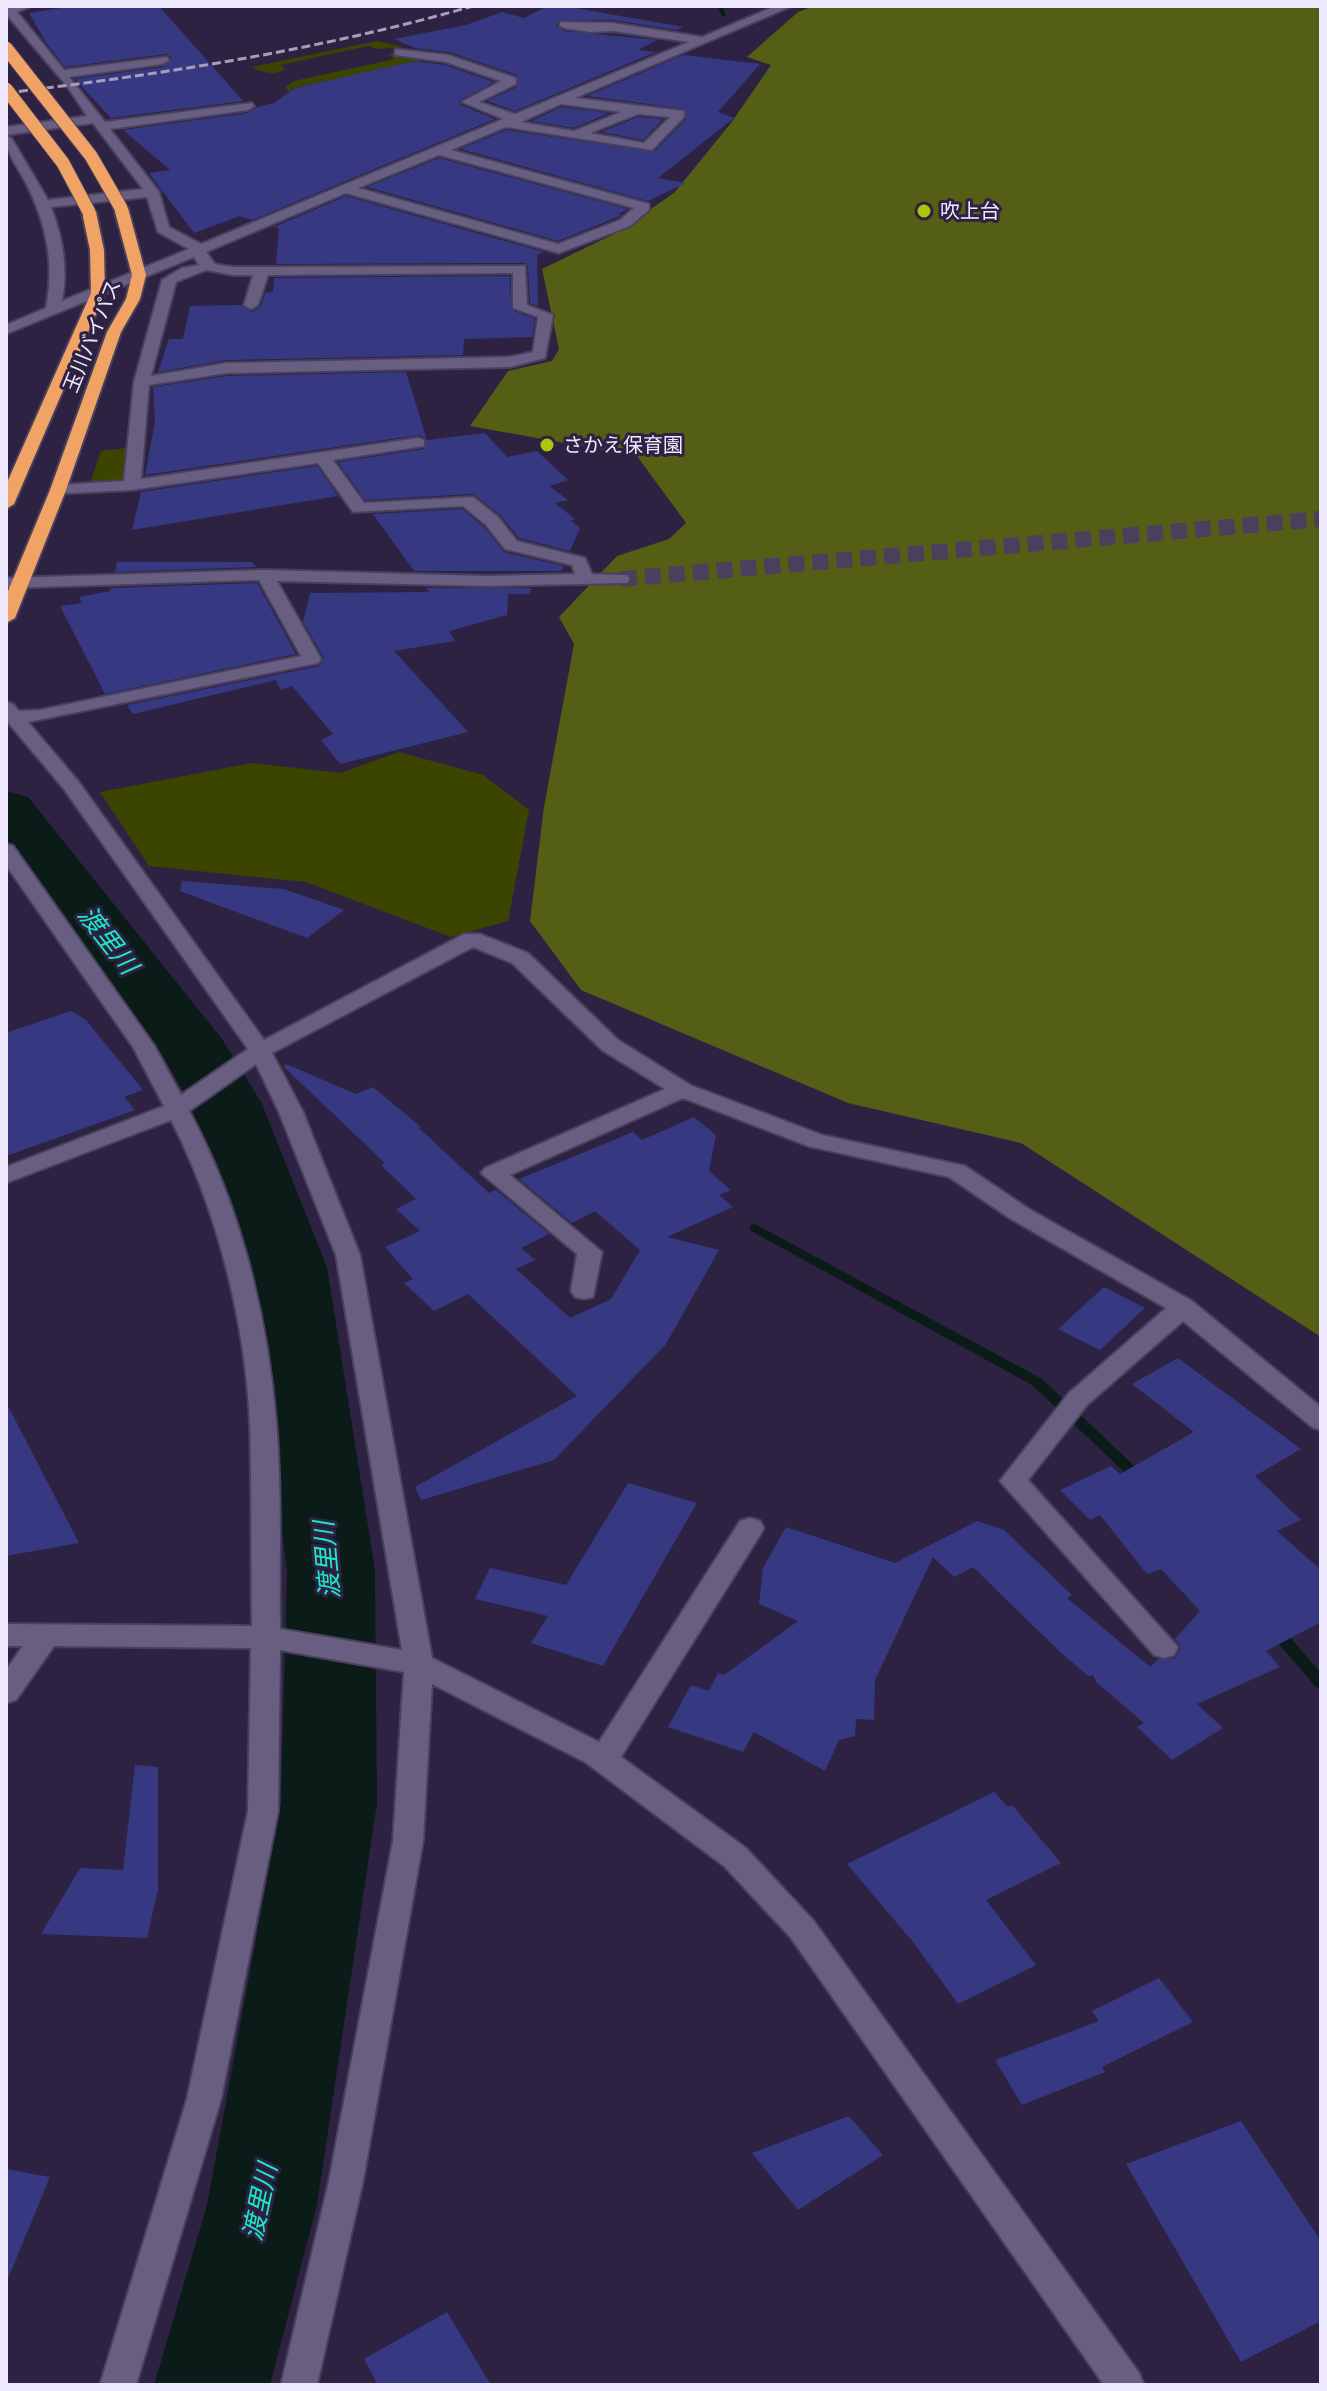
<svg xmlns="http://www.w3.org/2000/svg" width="1327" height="2391" viewBox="0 0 1327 2391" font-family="Raleway,'Noto Sans JP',sans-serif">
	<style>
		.green { fill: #3c4500 }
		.forest { fill: #545f15 }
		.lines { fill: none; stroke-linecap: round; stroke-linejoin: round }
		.stream { fill: #0b1b18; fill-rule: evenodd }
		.river { fill: #0b1b18; fill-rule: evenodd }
		.building { fill: #363982 }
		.minor-tunnel { stroke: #4a405e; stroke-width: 16; stroke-dasharray: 16 8; stroke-linecap: butt }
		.minor-casing { stroke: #49405c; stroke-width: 4 }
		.highway-casing { stroke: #49405c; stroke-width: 4 }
		.minor { fill: #685e82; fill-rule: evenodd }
		.highway { fill: #f1a366; fill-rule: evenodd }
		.rail { stroke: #a79fb9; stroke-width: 3; stroke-dasharray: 9 4; stroke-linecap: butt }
		.highway-bridge-casing { stroke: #49405c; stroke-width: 15; stroke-linecap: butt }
		.highway-bridge { stroke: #f1a366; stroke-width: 13 }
		.poi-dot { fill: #afc507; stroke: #2d2242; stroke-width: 3 }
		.labels { text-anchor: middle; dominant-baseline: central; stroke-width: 6; stroke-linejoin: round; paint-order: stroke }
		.far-poi-label { font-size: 20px; fill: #efe9ff; stroke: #2d2242; text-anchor: start }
		.far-street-label { font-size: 20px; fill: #efe9ff; stroke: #2d2242 }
		.water-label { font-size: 26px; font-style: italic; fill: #1ce7c7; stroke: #2d2242 }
	</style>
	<rect width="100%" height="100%" fill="#2d2242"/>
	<path class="green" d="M 377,41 L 404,47 L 376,49 L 369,46 L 280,65 L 286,69 C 275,76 263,73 252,67 Z
		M 397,53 L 429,59 L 294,88 L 288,92 L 286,87 L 294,81 L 395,59 L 388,54 Z
		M 126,448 L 123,481 L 90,483 L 101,451 Z
		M 399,752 L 483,775 L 529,810 L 508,921 L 451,937 L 306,882 L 149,866 L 100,792 L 252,763 L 340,773 Z"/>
	<path class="forest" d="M 814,6 L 1321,6 L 1321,1337 L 1021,1143 L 848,1103 L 581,990 L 530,921 L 544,807 L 574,644 L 559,617 L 617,556 L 669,539 L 686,523 L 637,456 L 470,426 L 508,371 L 552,361 L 559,349 L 542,269 L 616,233 L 674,193 L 731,123 L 771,65 L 747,57 L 798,12 Z"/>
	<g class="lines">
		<path class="stream" d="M 717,6 L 723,6 L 726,16 L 722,16 Z
			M 755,1224 L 1042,1379 L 1144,1475 L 1146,1478 L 1144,1481 L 1134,1481 L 1032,1385 L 751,1231 L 749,1228 L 751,1225 Z
			M 1276,1626 L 1281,1627 L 1321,1673 L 1321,1689 L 1316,1687 L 1271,1635 L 1269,1631 L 1271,1627 Z"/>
		<path class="river" d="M 6,791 L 28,797 L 222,1039 L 262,1104 L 327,1267 L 375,1570 L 377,1803 L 317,2205 L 270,2385 L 154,2385 L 207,2205 L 281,1803 L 287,1570 L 249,1267 L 190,1104 L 165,1060 L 6,853 Z"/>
	</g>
	<path class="building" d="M 74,6 L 159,6 L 243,101 L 111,118 L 75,79 L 163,67 L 172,58 L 167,54 L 65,67 L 47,44 L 29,13 Z
		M 548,6 L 564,6 L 683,27 L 677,30 L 613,20 L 558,20 L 557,26 L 564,31 L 657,40 L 638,50 L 656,52 L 515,111 L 487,101 L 517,87 L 517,75 L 449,52 L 415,48 L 394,39 L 466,25 L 502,12 L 524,18 Z
		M 683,55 L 760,64 L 718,112 L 734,118 L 658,178 L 686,183 L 648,201 L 460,149 L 506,130 L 654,152 L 686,119 L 686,109 L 587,96 Z
		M 415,61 L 445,65 L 494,82 L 459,101 L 461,105 L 495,119 L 252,220 L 240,216 L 194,233 L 149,173 L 170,170 L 123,130 L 248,113 L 257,107 L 274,103 L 295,88 Z
		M 561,107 L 609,113 L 574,128 L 531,121 Z
		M 638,117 L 663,119 L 643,140 L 601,132 Z
		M 439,158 L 628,209 L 618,214 L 622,215 L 618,217 L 558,241 L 367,187 Z
		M 346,196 L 544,252 L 537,255 L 538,306 L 530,303 L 528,266 L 525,263 L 276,264 L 279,229 L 274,227 Z
		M 510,276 L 511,310 L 535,319 L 532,337 L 464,339 L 463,355 L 227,360 L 158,372 L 169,339 L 183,339 L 190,306 L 241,305 L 252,312 L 261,306 L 265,293 L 273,292 L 274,278 Z
		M 406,372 L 427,440 L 485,433 L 507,457 L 537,451 L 568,480 L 549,486 L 568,500 L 555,503 L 575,519 L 571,521 L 580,528 L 570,551 L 519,538 L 500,515 L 473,494 L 365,500 L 338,462 L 424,449 L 426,438 L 419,435 L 145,475 L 155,422 L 153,387 L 227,376 Z
		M 317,466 L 338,496 L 132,530 L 141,492 Z
		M 462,509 L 484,527 L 504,552 L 564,566 L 561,571 L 414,571 L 373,514 Z
		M 117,562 L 252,562 L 256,567 L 115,572 Z
		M 257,583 L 296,654 L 105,694 L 60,606 L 82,603 L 79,597 L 110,591 L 111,588 Z
		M 426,588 L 531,588 L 530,594 L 508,594 L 507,615 L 449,631 L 455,641 L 394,651 L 468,732 L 340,764 L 321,740 L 333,734 L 292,686 L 281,690 L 276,680 L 133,714 L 127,705 L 319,666 L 324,658 L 303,622 L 310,593 L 429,592 Z
		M 182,881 L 284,889 L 344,910 L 307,938 L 180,891 Z
		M 71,1011 L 86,1020 L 143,1090 L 124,1097 L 135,1110 L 6,1156 L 6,1033 Z
		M 286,1064 L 356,1094 L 373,1087 L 421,1127 L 419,1128 L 489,1193 L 496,1190 L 549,1234 L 521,1248 L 535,1260 L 516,1269 L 570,1318 L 611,1299 L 640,1250 L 595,1211 L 572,1223 L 519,1179 L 633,1132 L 642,1140 L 694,1117 L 716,1135 L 709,1171 L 731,1190 L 719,1195 L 733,1207 L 667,1237 L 719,1250 L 666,1344 L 554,1460 L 421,1500 L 415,1487 L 577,1396 L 468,1294 L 434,1311 L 404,1283 L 413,1279 L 385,1247 L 420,1231 L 396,1209 L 416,1199 L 381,1165 L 385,1163 L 284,1067 Z
		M 1104,1287 L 1145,1308 L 1100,1350 L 1058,1329 Z
		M 1178,1358 L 1301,1449 L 1255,1476 L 1301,1520 L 1277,1531 L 1321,1570 L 1321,1622 L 1266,1651 L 1280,1667 L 1197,1704 L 1223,1728 L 1172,1760 L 1137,1727 L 1144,1723 L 1096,1682 L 1093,1675 L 1088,1676 L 1058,1650 L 973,1567 L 954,1577 L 933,1557 L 875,1680 L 874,1720 L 856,1719 L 855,1736 L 839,1740 L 825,1771 L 754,1732 L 743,1752 L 668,1727 L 691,1685 L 709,1691 L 718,1673 L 724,1675 L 798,1621 L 759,1604 L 763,1568 L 786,1527 L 895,1563 L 977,1521 L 1004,1530 L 1072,1595 L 1067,1598 L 1150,1667 L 1158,1659 L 1175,1658 L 1181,1647 L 1175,1639 L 1200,1611 L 1161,1569 L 1147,1574 L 1100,1515 L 1090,1520 L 1060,1490 L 1111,1466 L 1120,1474 L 1194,1432 L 1132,1384 Z
		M 6,1402 L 79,1543 L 6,1556 Z
		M 628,1483 L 697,1503 L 603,1666 L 531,1643 L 548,1616 L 475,1599 L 490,1568 L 566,1585 Z
		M 135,1765 L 158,1767 L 158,1889 L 147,1938 L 41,1934 L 80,1868 L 123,1870 Z
		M 994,1792 L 1008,1807 L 1012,1805 L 1061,1863 L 986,1900 L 1036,1965 L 958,2004 L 913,1942 L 847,1864 Z
		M 1159,1978 L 1193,2022 L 1102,2067 L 1105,2072 L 1022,2105 L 995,2060 L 1099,2021 L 1092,2011 Z
		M 849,2116 L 883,2155 L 798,2210 L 752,2153 Z
		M 1241,2121 L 1321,2241 L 1321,2321 L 1241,2362 L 1126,2164 Z
		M 6,2169 L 50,2177 L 7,2281 L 6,2281 Z
		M 447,2312 L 491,2385 L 378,2385 L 364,2359 Z"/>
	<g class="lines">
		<path class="minor-tunnel" d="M 621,579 L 1321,519"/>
		<defs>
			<path id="minor" d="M 14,6 L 32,6 L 17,12 L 64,70 L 167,57 L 169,60 L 163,64 L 69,77 L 105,122 L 252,103 L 254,106 L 248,110 L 110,129 L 159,192 L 169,227 L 201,244 L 503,119 L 462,102 L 501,81 L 446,62 L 395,55 L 395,49 L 448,55 L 516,78 L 516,84 L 479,102 L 515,114 L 689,42 L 613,31 L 590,32 L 564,28 L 560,26 L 560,22 L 613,23 L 702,37 L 776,6 L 792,6 L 575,98 L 684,111 L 684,117 L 652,150 L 506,127 L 451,150 L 649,204 L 649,210 L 630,226 L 559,253 L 346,193 L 206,252 L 215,264 L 233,267 L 525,266 L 527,305 L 553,315 L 545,358 L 510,367 L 227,373 L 149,385 L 141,479 L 418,438 L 424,440 L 424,446 L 333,460 L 364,503 L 473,497 L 498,517 L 517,541 L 585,558 L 592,574 L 627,575 L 630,579 L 627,583 L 489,586 L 277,581 L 321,659 L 318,663 L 28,722 L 78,781 L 264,1040 L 464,934 L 480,934 L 528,953 L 618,1040 L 690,1085 L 822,1135 L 965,1166 L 1029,1209 L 1192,1301 L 1321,1407 L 1321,1430 L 1312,1427 L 1183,1321 L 1087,1405 L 1028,1480 L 1178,1647 L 1174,1655 L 1164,1658 L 1154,1655 L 1000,1481 L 1069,1393 L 1166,1308 L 1011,1219 L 949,1177 L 808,1146 L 683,1098 L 510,1175 L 602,1252 L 593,1297 L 584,1299 L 575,1297 L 571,1291 L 577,1254 L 481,1173 L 485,1168 L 665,1089 L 602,1050 L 512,963 L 473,947 L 272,1053 L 303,1112 L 360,1255 L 432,1658 L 599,1742 L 740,1521 L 750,1518 L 760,1521 L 764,1528 L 760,1535 L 621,1757 L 746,1848 L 813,1920 L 1139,2373 L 1144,2385 L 1104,2385 L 791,1938 L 724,1866 L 585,1762 L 432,1684 L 423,1841 L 363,2181 L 317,2385 L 281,2385 L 329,2181 L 393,1841 L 404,1672 L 280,1650 L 278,1811 L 221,2099 L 136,2385 L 100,2385 L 187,2099 L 248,1811 L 251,1648 L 54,1646 L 16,1700 L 6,1703 L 6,1670 L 23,1646 L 6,1646 L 6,1624 L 252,1626 C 251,1559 252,1492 250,1425 C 246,1325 217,1208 171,1120 L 6,1183 L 6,1167 L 164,1106 L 133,1047 L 6,865 L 6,844 L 13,846 L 155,1047 L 181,1095 L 248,1049 L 64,789 L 6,720 L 6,702 L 13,704 L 19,711 L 40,710 L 301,656 L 259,580 L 6,588 L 6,578 L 265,570 L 489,576 L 575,574 L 572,565 L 505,549 L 486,525 L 463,506 L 353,512 L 318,463 L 132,490 L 52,494 L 50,490 L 52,486 L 58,485 L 124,481 L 134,382 L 162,280 L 182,268 L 199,265 L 194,257 L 6,334 L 6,325 L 46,308 C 55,262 46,222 25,181 C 16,165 6,153 6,135 L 12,139 L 48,200 L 143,189 L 93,123 L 6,135 L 6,127 L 87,116 L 67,86 L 6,14 L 6,9 ZM 561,104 L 621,112 L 574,131 L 521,122 ZM 638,114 L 670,117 L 644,143 L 590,133 ZM 439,155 L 634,208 L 620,220 L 558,244 L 358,188 ZM 147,197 L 158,232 L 189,249 L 62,301 C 68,269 63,238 51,207 ZM 206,270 L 233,275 L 253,275 L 244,305 L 251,309 L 258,305 L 268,275 L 513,273 L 513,308 L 538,317 L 533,352 L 510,357 L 227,363 L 151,376 L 176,282 ZM 256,1064 L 279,1112 L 336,1255 L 402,1650 L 280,1629 C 279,1560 282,1489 276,1421 C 267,1314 240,1205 189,1111 Z"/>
			<path id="highway" d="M 121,204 L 128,208 L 146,275 L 140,299 L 121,332 L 66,490 L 15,618 L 6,623 L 6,596 L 50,490 L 107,332 L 126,299 L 132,275 L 114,208 Z
				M 89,208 L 96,212 L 104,250 L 105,293 L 14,504 L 6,509 L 6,485 L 91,293 L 90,250 L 82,212 Z"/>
		</defs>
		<use href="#minor" class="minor-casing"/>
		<use href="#highway" class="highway-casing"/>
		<use href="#minor" class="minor"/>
		<use href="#highway" class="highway"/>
		<path class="rail" d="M 6,93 C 164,74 320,50 473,6"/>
		<defs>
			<path id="highway-bridge" d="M 6,48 L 91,156 L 121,208
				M 6,89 L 63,163 L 89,212"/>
		</defs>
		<use href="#highway-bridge" class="highway-bridge-casing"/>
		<use href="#highway-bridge" class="highway-bridge"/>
	</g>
	<g class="poi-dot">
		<circle cx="924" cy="211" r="8"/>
		<circle cx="547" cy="445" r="8"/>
	</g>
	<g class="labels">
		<g class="far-poi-label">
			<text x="940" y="211">吹上台</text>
			<text x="563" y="445">さかえ保育園</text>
		</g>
		<g class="far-street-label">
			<text transform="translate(92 336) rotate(-68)">玉川バイパス</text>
		</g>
		<g class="water-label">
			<text transform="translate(108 940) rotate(52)">渡里川</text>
			<text transform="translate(327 1560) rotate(-95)">渡里川</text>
			<text transform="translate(260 2202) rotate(-78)">渡里川</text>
		</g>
	</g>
	<rect width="1327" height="2391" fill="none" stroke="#efe9ff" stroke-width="16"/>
</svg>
